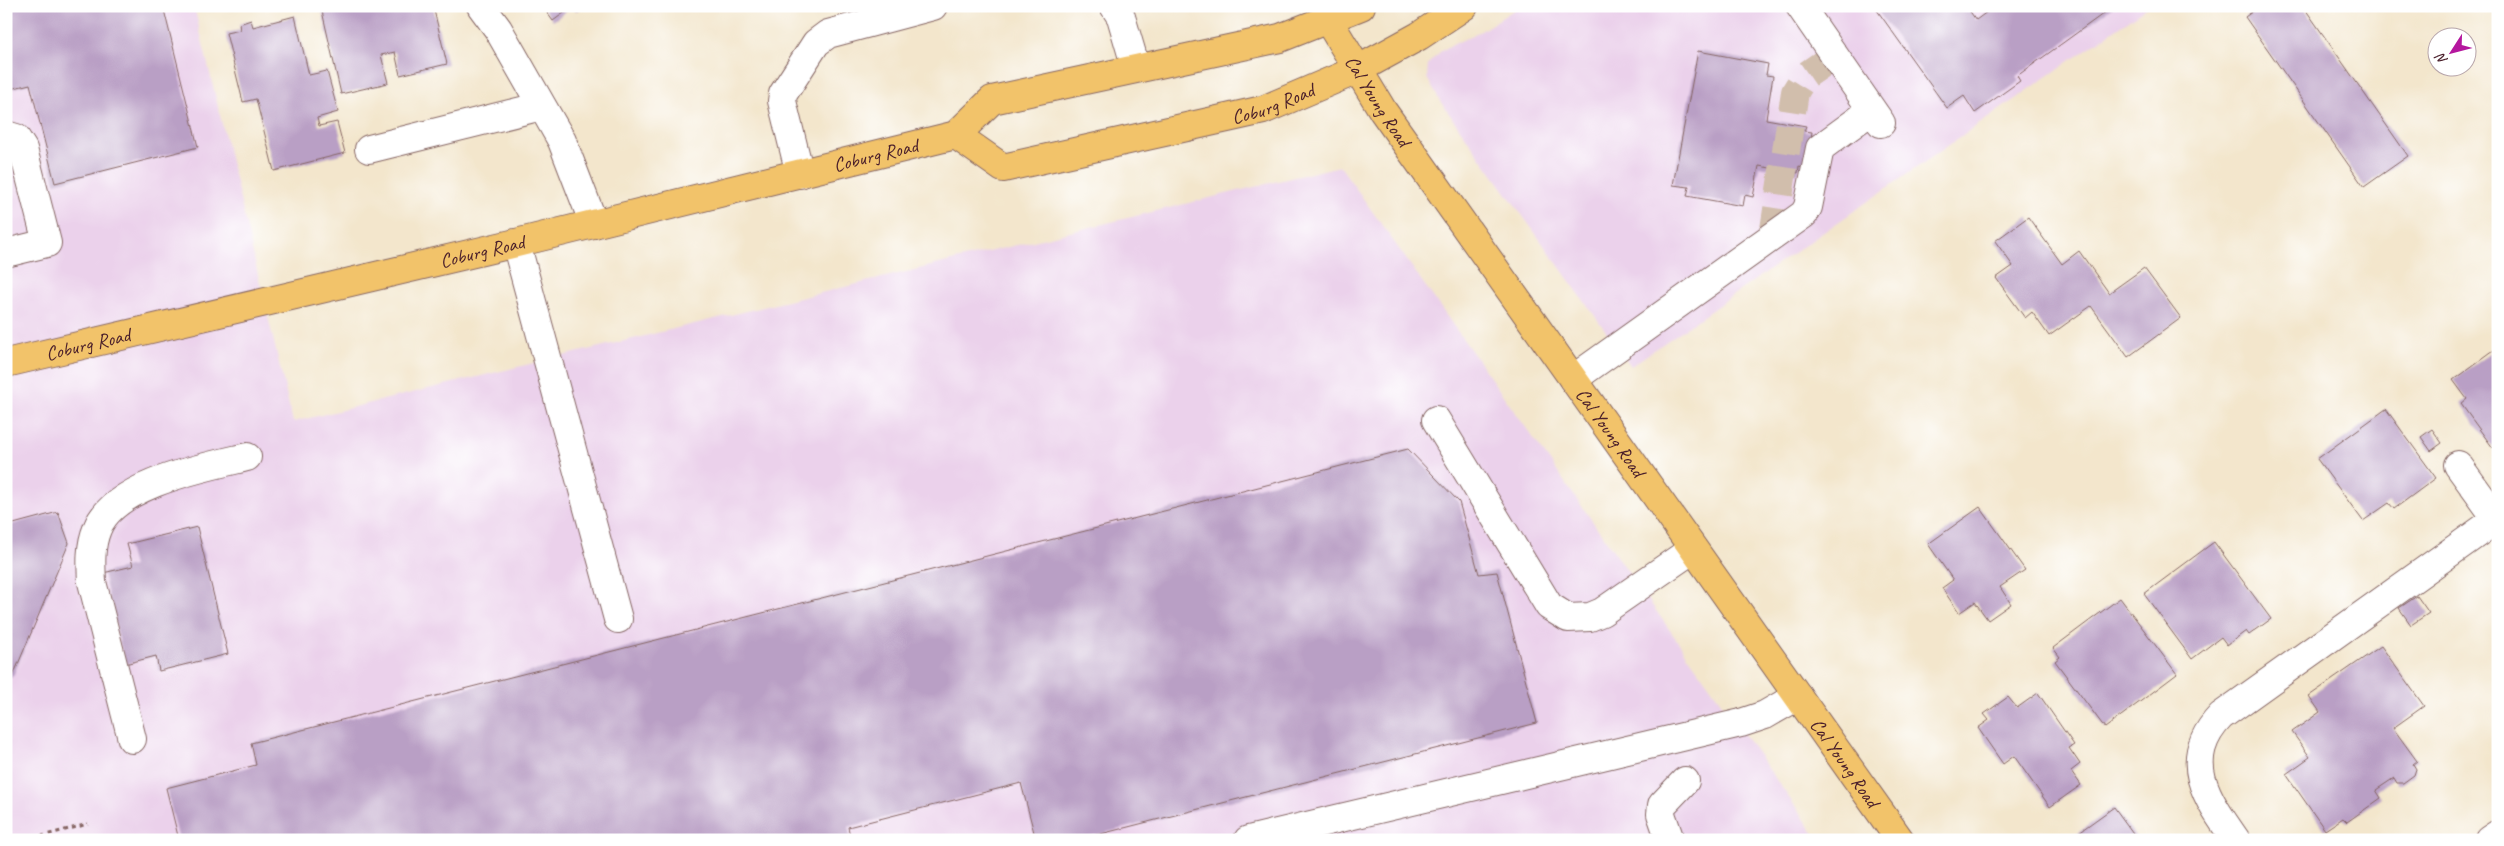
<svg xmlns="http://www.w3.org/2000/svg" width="2504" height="846" viewBox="0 0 2504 846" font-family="Caveat,sans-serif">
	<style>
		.built { fill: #ebd1eb }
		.building { fill: #b99fc5 }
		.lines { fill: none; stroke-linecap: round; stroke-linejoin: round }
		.minor-tunnel { stroke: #d1beac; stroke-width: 28; stroke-dasharray: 28 14; stroke-linecap: butt }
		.minor-casing { stroke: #856563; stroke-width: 30 }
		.major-casing { stroke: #856563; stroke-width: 30 }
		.path { stroke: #856563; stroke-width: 3; stroke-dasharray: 4 4; stroke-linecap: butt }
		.minor { stroke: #fff; stroke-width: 28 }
		.major { stroke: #f2c36a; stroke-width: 28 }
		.labels { text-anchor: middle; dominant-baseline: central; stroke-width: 4; stroke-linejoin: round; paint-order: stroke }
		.street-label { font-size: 20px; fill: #4a1f2b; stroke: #fff }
	</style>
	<rect width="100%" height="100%" fill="#fff"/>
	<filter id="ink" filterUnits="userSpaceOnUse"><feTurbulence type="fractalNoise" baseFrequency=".02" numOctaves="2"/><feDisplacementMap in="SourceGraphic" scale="10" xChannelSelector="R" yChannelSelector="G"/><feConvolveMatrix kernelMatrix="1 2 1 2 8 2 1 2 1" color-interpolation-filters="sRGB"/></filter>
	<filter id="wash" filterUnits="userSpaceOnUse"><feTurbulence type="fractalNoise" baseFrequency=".0096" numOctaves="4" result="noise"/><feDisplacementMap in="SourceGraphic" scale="20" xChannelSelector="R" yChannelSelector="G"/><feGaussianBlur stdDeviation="1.12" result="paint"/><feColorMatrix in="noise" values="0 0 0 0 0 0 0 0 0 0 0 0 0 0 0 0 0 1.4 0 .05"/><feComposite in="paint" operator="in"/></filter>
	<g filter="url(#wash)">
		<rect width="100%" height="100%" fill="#f3e6cc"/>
		<path class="built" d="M 6,6 L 194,6 L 293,422 L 1340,166 L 1819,840 L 6,840 Z
			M 1520,6 L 2149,6 L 1631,366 L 1440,101 L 1427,78 L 1428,64 L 1442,50 L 1481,31 Z"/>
		<g id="blocks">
			<path class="building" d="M 6,6 L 163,6 L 198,147 L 55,183 L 30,84 L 6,90 Z
				M 343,6 L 433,6 L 447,64 L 400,75 L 395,52 L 381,55 L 388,83 L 341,94 L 322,11 Z
				M 542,6 L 582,6 L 576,11 L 572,7 L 553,21 Z
				M 1874,6 L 1966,6 L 1976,20 L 1995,6 L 2114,6 L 2017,76 L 2020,81 L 1975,113 L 1964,96 L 1947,108 Z
				M 2260,6 L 2303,6 L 2408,156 L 2364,187 L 2245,17 Z
				M 295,16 L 309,75 L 327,71 L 338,112 L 317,118 L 319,126 L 337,122 L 345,153 L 274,171 L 256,99 L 243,102 L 226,33 L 240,30 L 239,24 L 251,20 L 253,27 Z
				M 1698,51 L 1768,64 L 1766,75 L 1773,76 L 1766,119 L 1806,126 L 1804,131 L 1812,132 L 1806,168 L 1799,166 L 1798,173 L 1759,166 L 1753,197 L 1745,195 L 1743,206 L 1687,196 L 1689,187 L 1673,185 Z
				M 2028,217 L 2062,264 L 2079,251 L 2109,293 L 2144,268 L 2181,318 L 2128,357 L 2091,306 L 2049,336 L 2032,312 L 2025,318 L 1996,278 L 2013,266 L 1995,241 Z
				M 2498,347 L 2498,444 L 2493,448 L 2461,404 L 2467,399 L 2453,380 Z
				M 2386,409 L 2436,478 L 2394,509 L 2389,503 L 2363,521 L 2317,459 Z
				M 2432,429 L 2442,443 L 2431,451 L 2421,437 Z
				M 1408,449 L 1459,502 L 1479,574 L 1497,572 L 1537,723 L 1077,840 L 1036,840 L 1021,783 L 848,827 L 851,840 L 179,840 L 166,788 L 256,765 L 251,743 Z
				M 1980,507 L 2025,570 L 2000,587 L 2011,604 L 1988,620 L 1975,602 L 1959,613 L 1942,588 L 1953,580 L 1928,544 Z
				M 58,512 L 69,543 L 13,676 L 6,678 L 6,526 Z
				M 197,527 L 228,654 L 159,671 L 156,656 L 125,664 L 103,573 L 133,566 L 127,544 Z
				M 2214,542 L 2271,619 L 2249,635 L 2246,631 L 2227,645 L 2221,637 L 2192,659 L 2144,594 Z
				M 2417,596 L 2429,613 L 2411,625 L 2399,608 Z
				M 2120,598 L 2177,674 L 2105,728 L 2055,661 L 2060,657 L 2053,648 Z
				M 2381,646 L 2424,706 L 2393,728 L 2417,761 L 2413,764 L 2416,769 L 2414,775 L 2403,783 L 2397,783 L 2394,778 L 2376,790 L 2381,798 L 2347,822 L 2343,818 L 2325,830 L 2286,774 L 2310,757 L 2292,732 L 2320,712 L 2309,696 Z
				M 2038,693 L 2074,745 L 2069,748 L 2080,764 L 2071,771 L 2081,785 L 2050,807 L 2014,756 L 2003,764 L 1978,728 L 1989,720 L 1984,714 L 2008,697 L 2017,708 Z
				M 2114,807 L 2138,840 L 2068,840 Z"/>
		</g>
	</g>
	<g filter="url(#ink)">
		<use href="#blocks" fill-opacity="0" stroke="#856563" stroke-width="1"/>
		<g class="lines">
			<path class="minor-tunnel" d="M 1773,236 L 1795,92 L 1805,76 L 1834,56"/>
			<defs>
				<path id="minor" d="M 481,6 L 498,29 L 562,141 L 594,224
					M 1114,6 L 1121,17 L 1136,68
					M 1800,6 L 1881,123
					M 6,135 L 16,138 L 23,149 L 47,243 L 6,253
					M 369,149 L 542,106
					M 800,174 L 782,101 L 783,94 L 816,43 L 828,34 L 933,6
					M 516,243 L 618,619
					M 1573,379 L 1804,214 L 1808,207 L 1820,148 L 1872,110
					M 1436,420 L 1549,606 L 1568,618 L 1590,617 L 1602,612 L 1693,549
					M 132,739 L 92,582 C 91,564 90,546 97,529 C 114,484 205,467 247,457
					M 1248,840 L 1741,723 L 1765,715 L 1798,696
					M 1670,840 L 1661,814 L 1662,805 L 1685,781
					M 2236,840 C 2207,799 2179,760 2221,716 L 2497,519 L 2458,465
					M 2489,840 L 2498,834"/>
				<g id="major">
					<path id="s1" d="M 1328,20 L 1383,111 L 1900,840"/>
					<path id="s2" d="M 956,135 L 1003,168 L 1263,110 L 1357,70 L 1419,36 L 1464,6"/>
					<path id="s3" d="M 6,363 L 516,243 L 956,135 L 992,100 L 1280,38 L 1361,6"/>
				</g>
			</defs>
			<use href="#minor" class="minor-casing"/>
			<use href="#major" class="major-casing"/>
			<path class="path" d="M 34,840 L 38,837 L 88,824"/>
			<use href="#minor" class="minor"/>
			<use href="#major" class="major"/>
		</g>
	</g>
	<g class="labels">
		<g class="street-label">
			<text stroke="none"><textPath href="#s1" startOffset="95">Cal Young Road</textPath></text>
			<text stroke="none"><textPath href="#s2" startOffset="335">Coburg Road</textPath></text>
			<text stroke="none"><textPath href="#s3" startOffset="894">Coburg Road</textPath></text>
			<text stroke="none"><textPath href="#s3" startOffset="489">Coburg Road</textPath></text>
			<text stroke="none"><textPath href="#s3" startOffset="84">Coburg Road</textPath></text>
			<text stroke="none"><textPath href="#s1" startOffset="500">Cal Young Road</textPath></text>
			<text stroke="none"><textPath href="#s1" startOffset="905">Cal Young Road</textPath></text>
		</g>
	</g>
	<rect width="2504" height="846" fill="none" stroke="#fff" stroke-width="25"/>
	<g transform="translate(2452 52) rotate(234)"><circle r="24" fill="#ffffff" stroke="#b7a5aa"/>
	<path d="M0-4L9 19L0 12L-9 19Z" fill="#b5179e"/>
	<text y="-8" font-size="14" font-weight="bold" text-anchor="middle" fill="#4a1f2b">N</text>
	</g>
</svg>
